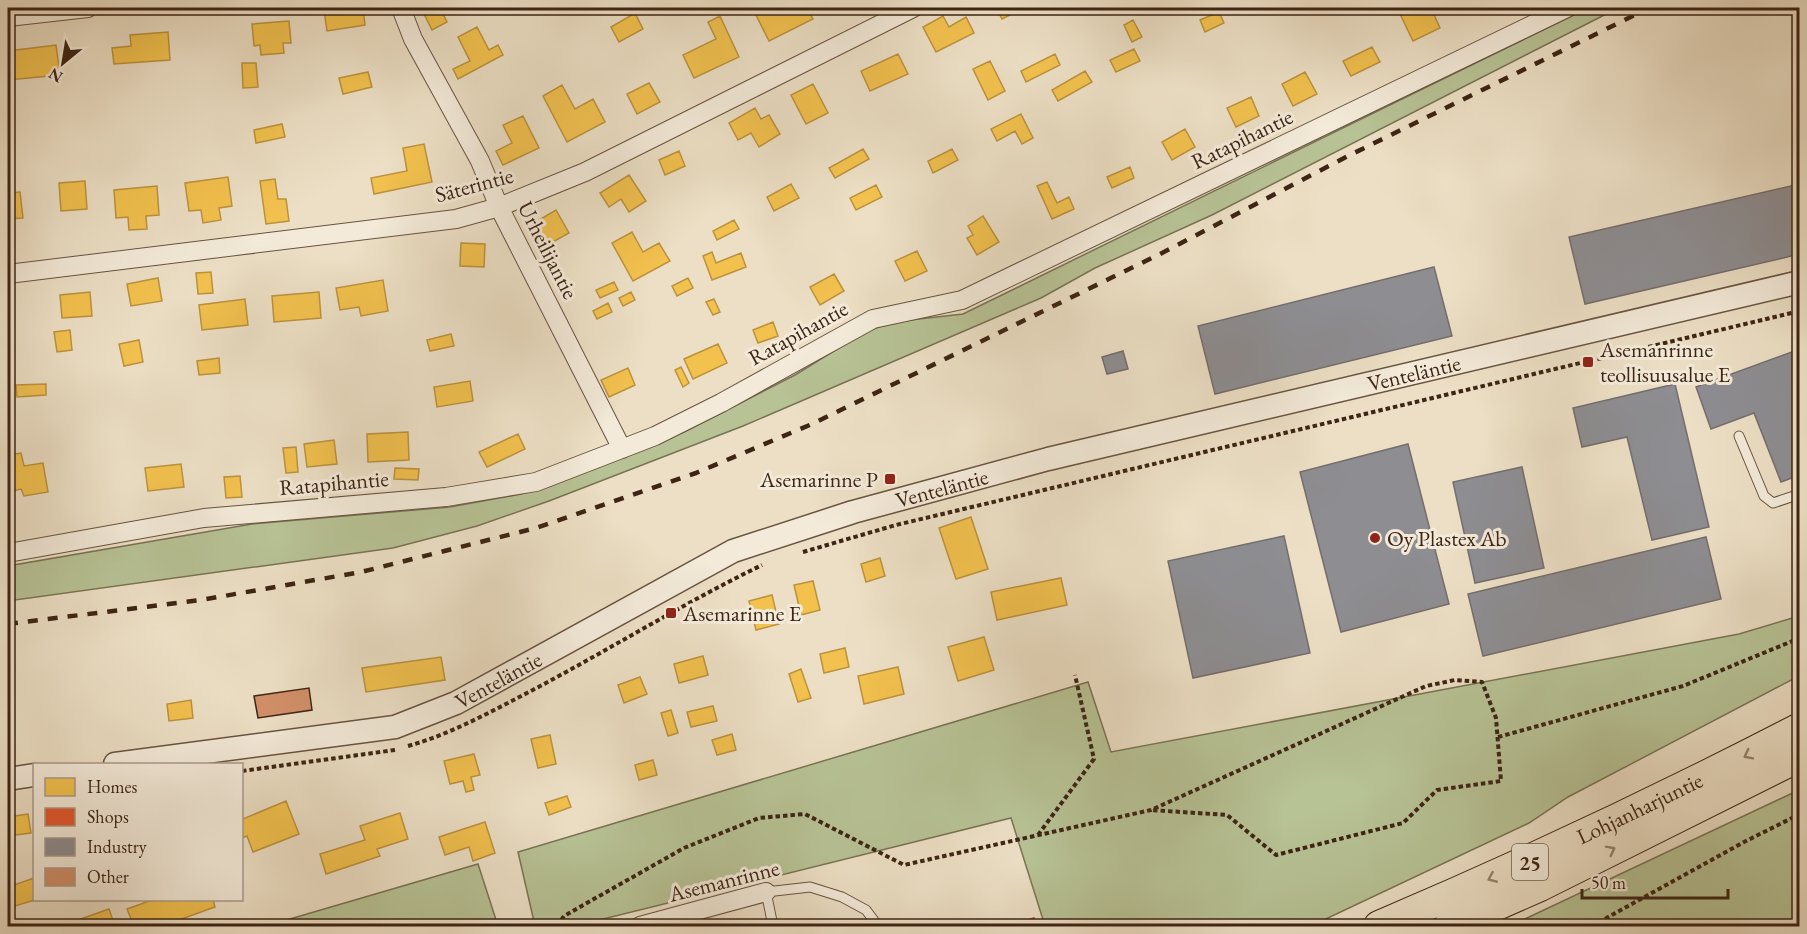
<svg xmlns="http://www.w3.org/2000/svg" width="1807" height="934" viewBox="0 0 1807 934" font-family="'EB Garamond',serif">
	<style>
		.green { fill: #b7c295; stroke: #7a7354; stroke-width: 1.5 }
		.homes { fill: #f2c14e; stroke: #bc923d; stroke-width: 1.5 }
		.shops { fill: #e4572e; stroke: #b24826; stroke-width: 1.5 }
		.industry { fill: #8d8d92; stroke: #756e6c; stroke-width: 1.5 }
		.building { fill: #d28f6a; stroke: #3d2414; stroke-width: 1.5 }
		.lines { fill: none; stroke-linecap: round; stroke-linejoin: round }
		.service-casing { stroke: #695340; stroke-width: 11 }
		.minor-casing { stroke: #695340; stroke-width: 20 }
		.tertiary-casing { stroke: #695340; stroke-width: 25 }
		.trunk-casing { stroke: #3d2414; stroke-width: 32 }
		.path { stroke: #3d2414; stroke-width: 4; stroke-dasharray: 4.5 3; stroke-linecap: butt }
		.service { stroke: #f3ead9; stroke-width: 9 }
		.minor { stroke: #f3ead9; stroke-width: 18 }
		.tertiary { stroke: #f3ead9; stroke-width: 22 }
		.trunk { stroke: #ecdfc5; stroke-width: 30 }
		.rail { stroke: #3d2414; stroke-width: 4.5; stroke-dasharray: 10 10; stroke-linecap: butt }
		.oneway { stroke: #94826c }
		.poi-dot { fill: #8f2418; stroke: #f3ead9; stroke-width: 2 }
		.labels { text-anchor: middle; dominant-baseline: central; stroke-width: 6; stroke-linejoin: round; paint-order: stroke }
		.shield { fill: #f3ead9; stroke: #745f4f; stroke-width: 1.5 }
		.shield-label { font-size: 21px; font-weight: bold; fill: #3d2414 }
		.street-label { font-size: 22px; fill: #3d2414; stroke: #f3ead9 }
		.poi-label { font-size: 22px; fill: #3d2414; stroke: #f3ead9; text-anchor: start }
	</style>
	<rect width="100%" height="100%" fill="#ecdfc5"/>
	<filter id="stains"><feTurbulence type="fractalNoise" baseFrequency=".00333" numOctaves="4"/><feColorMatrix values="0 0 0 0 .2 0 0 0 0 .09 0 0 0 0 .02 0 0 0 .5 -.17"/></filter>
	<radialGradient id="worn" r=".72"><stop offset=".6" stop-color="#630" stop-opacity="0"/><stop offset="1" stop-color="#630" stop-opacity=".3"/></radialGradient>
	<path class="green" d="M 1588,8 L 1618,8 L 1212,215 L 1095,268 L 1041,298 L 743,426 L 549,501 L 477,526 L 393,548 L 8,601 L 8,566 L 252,524 L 450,507 L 521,494 L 550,486 L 684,432 L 795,375 L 863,333 L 892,322 L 963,314 Z
		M 1799,616 L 1799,676 L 1568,797 L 1529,823 L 1311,926 L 1045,926 L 1011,818 L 575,926 L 535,926 L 518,852 L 1088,682 L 1111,752 L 1739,634 Z
		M 1799,790 L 1799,926 L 1510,926 Z
		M 478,864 L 498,926 L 266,926 Z"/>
	<path class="homes" d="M 339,8 L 363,8 L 365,25 L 327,31 L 324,10 Z
		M 421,8 L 447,8 L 441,10 L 447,22 L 432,30 Z
		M 772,8 L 807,8 L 813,19 L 769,41 L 756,15 Z
		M 996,8 L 1024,8 L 1002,19 Z
		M 1414,8 L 1431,8 L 1440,28 L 1413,41 L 1400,14 Z
		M 1219,12 L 1224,23 L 1205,32 L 1200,20 Z
		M 635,13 L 643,29 L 619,42 L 611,27 Z
		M 720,16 L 739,57 L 694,78 L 683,55 L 716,39 L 708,22 Z
		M 943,16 L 949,27 L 966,17 L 974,33 L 936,52 L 923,27 Z
		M 1133,20 L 1142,37 L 1132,42 L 1124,25 Z
		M 289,21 L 291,43 L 283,43 L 284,53 L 261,55 L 260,45 L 254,46 L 252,24 Z
		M 477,27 L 489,50 L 498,45 L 503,55 L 458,79 L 453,69 L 470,61 L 458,37 Z
		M 168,32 L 170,60 L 114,64 L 112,48 L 131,46 L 130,35 Z
		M 56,45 L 60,75 L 8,80 L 8,51 Z
		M 1372,47 L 1380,62 L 1351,76 L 1343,61 Z
		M 1134,49 L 1140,61 L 1116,72 L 1110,60 Z
		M 898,54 L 908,74 L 870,91 L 861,71 Z
		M 1055,54 L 1060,65 L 1026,82 L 1021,71 Z
		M 990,61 L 1005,91 L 988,100 L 973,69 Z
		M 242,63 L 256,63 L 258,87 L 243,88 Z
		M 1085,71 L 1092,82 L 1058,101 L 1052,90 Z
		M 368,72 L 372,87 L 343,94 L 339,78 Z
		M 1305,72 L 1317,94 L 1293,106 L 1282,84 Z
		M 649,83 L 660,102 L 637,114 L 627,94 Z
		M 813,84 L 828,113 L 806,124 L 791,95 Z
		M 562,85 L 575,109 L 593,99 L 605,122 L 567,142 L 543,96 Z
		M 1251,97 L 1259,116 L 1236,127 L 1227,108 Z
		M 755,108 L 761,119 L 769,115 L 780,134 L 759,147 L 751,133 L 738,140 L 729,123 Z
		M 1021,114 L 1033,138 L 1022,144 L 1015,131 L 997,141 L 991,129 Z
		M 523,116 L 539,148 L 503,165 L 496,151 L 512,143 L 503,125 Z
		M 282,124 L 285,137 L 256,143 L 254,130 Z
		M 1185,129 L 1195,147 L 1172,160 L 1162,142 Z
		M 424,144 L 432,182 L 374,194 L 371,178 L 407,171 L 403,148 Z
		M 863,149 L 869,159 L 835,178 L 829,168 Z
		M 952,149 L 958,160 L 933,173 L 928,161 Z
		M 679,151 L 685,166 L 665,175 L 659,160 Z
		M 1130,167 L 1134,178 L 1112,188 L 1107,177 Z
		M 629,175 L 646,201 L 629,212 L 621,199 L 609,207 L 600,193 Z
		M 228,177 L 232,206 L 219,208 L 221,220 L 203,223 L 201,210 L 189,211 L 185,183 Z
		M 275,179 L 278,199 L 286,199 L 289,221 L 266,224 L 260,181 Z
		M 85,181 L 87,209 L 61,211 L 59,183 Z
		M 1047,182 L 1057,203 L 1069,197 L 1074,209 L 1052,219 L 1037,186 Z
		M 791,184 L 799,198 L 774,211 L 767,197 Z
		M 876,185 L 882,197 L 856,210 L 850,198 Z
		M 157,186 L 159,215 L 146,216 L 147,229 L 129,230 L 128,217 L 116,218 L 114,190 Z
		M 20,192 L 23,218 L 8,219 L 8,193 Z
		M 556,210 L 569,233 L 544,247 L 532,224 Z
		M 983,216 L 999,242 L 977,255 L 967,238 L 973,235 L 968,226 Z
		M 734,220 L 739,229 L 717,240 L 713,231 Z
		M 632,232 L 643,252 L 659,243 L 670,261 L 633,281 L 612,243 Z
		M 461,243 L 485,244 L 484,267 L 460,266 Z
		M 917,251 L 927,271 L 905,281 L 895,261 Z
		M 712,252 L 716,263 L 741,253 L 746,267 L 712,280 L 703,256 Z
		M 211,272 L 213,293 L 198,294 L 196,273 Z
		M 834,274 L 844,291 L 820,305 L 810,287 Z
		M 158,278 L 162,301 L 131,306 L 127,284 Z
		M 688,278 L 693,288 L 677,296 L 672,286 Z
		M 383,280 L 388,311 L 361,316 L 359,307 L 340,310 L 336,288 Z
		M 614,282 L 618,290 L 600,298 L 596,290 Z
		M 90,292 L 92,316 L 62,318 L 60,295 Z
		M 319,292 L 321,318 L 274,322 L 272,296 Z
		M 631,292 L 635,300 L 623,306 L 619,298 Z
		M 245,299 L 248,325 L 202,330 L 199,305 Z
		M 714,299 L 720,312 L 713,315 L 706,302 Z
		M 608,303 L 612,312 L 597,319 L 593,311 Z
		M 773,322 L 778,336 L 758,343 L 753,330 Z
		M 70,330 L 72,350 L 57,352 L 54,332 Z
		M 451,334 L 454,346 L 430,351 L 427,340 Z
		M 139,340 L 143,362 L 124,366 L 119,344 Z
		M 718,344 L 727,363 L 693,379 L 684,359 Z
		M 219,358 L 220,373 L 199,375 L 197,361 Z
		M 681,367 L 689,383 L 683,387 L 675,370 Z
		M 628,368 L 635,385 L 609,397 L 601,380 Z
		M 470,381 L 473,401 L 437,407 L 434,387 Z
		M 46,384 L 46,395 L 17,397 L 16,385 Z
		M 408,432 L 409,460 L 368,462 L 367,434 Z
		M 518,434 L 525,449 L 487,467 L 479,452 Z
		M 334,440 L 337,464 L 307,467 L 304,444 Z
		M 296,447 L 298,472 L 286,473 L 283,448 Z
		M 21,453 L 24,466 L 43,463 L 48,492 L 24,496 L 21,489 L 8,492 L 8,455 Z
		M 181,464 L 184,487 L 148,491 L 145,468 Z
		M 395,468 L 419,469 L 418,480 L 394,479 Z
		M 240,476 L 242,497 L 226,498 L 224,477 Z
		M 971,517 L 988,569 L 956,579 L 939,528 Z
		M 880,558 L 885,576 L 866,582 L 861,564 Z
		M 1061,578 L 1067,605 L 997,620 L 991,592 Z
		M 813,581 L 820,610 L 801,615 L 794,585 Z
		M 772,595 L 779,624 L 756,630 L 749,601 Z
		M 984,637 L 994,670 L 958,681 L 948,647 Z
		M 845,648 L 849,667 L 824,673 L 820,654 Z
		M 703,656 L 708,675 L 679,683 L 674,664 Z
		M 441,657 L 445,680 L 366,692 L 362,668 Z
		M 898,667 L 904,694 L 864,704 L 858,676 Z
		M 801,669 L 811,698 L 798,702 L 789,674 Z
		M 640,677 L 647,694 L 624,703 L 618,685 Z
		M 191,700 L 193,718 L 169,721 L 167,704 Z
		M 713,706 L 717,721 L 691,727 L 687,712 Z
		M 671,710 L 678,733 L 668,736 L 661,713 Z
		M 732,734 L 736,750 L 717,755 L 712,740 Z
		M 550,735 L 556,764 L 538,768 L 531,739 Z
		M 474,754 L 480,775 L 471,777 L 474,790 L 466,792 L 463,781 L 450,784 L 444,761 Z
		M 653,760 L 657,775 L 639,780 L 635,765 Z
		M 567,796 L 571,807 L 549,815 L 545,803 Z
		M 286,801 L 299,834 L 253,852 L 247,836 L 242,838 L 242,814 L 243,819 Z
		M 400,813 L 408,839 L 377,849 L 380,856 L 326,874 L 320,854 L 365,840 L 360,826 Z
		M 28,814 L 31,833 L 8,836 L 8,817 Z
		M 485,822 L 495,853 L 473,861 L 469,847 L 445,855 L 439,837 Z
		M 34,878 L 35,900 L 8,908 L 8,887 Z
		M 152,900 L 213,900 L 215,907 L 162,926 L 134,926 L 127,909 Z
		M 109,909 L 115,926 L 61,926 Z"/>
	<path class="shops" d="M 1034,918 L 1036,926 L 1006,926 Z"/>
	<path class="industry" d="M 1800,184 L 1800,254 L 1585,304 L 1569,237 Z
		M 1434,267 L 1452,336 L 1215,394 L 1198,326 Z
		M 1800,349 L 1800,475 L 1781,482 L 1754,413 L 1711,429 L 1696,387 Z
		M 1123,351 L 1128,369 L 1107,374 L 1102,357 Z
		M 1675,384 L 1709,527 L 1652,540 L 1627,437 L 1582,447 L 1573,408 Z
		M 1408,444 L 1449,604 L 1341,632 L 1300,472 Z
		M 1522,467 L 1544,568 L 1475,583 L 1453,482 Z
		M 1284,536 L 1310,653 L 1193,678 L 1168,561 Z
		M 1706,537 L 1721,599 L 1483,656 L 1468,594 Z"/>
	<path class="building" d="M 309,688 L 312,710 L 258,718 L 254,696 Z"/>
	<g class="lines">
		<defs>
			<path id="service" d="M 1739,436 L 1764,496 L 1773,503 L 1800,494
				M 773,926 L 766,892 L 810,887 L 842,897 L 866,910 L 878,926"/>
			<path id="minor" d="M 401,8 L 413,39 L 480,161 L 499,207 L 622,449
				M 8,17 L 88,8
				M 8,274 L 456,219 L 499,207 L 585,172 L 913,8
				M 8,553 L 204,518 L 446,497 L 536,482 L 655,436 L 721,403 L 873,319 L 962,300 L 1567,8
				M 640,926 L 766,892"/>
			<g id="tertiary">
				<path id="s1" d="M 115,764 L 395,727 L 456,703 L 733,551 L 853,512 L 1048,459 L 1800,282"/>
				<path d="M 8,779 L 34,775"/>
			</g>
			<g id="trunk">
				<path id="s2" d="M 1379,926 C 1523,865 1661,800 1800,728"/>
				<path d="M 1449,926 L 1540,886 L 1800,756"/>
			</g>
		</defs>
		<use href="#service" class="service-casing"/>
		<use href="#minor" class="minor-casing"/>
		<use href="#tertiary" class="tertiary-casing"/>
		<use href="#trunk" class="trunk-casing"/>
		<path class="path" d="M 803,552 L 896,525 L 1800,311
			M 1498,737 L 1683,686 L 1800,638
			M 408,746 C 451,734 490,712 529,692 C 607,651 682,604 762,565
			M 242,771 L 395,750
			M 1038,835 L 1094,759 L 1075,675
			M 557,926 L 564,916 L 684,848 L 759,818 L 805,814 L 904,865 L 1151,810 L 1426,686 L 1455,680 L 1482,682 L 1496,718 L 1501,781 L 1437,790 L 1403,823 L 1276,855 L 1227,815 L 1151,810
			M 1592,926 L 1744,842 L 1800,814"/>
		<use href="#service" class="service"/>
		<use href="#minor" class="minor"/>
		<use href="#tertiary" class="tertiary"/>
		<use href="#trunk" class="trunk"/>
		<path class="rail" d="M 8,624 L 201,600 L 361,572 L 536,528 L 696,473 L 812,424 L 1160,254 L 1348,156 L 1649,8"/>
	</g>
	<defs><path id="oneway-chevron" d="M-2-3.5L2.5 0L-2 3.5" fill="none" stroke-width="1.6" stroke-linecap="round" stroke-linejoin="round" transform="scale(1.5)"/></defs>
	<g class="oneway">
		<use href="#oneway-chevron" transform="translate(1748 755) rotate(153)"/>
		<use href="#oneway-chevron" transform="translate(1611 850) rotate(-27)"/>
		<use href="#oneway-chevron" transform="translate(1492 878) rotate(157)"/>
	</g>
	<g class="poi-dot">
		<rect x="1582" y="356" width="12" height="12" rx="3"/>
		<rect x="884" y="473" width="12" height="12" rx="3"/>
		<circle cx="1375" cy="538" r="6"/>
		<rect x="665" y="607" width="12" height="12" rx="3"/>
	</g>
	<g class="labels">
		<rect class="shield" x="1512" y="844" width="36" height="36" rx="4.5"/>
		<g class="shield-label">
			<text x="1530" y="862">25</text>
		</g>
		<g class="street-label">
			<text transform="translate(1242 139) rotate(-26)">Ratapihantie</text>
			<text transform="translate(474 185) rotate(-15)">Säterintie</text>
			<text transform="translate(548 250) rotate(63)">Urheilijantie</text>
			<text transform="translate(798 333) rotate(-29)">Ratapihantie</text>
			<text stroke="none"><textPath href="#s1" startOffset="1368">Venteläntie</textPath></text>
			<text transform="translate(334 483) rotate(-5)">Ratapihantie</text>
			<text stroke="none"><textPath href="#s1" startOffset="882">Venteläntie</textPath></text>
			<text stroke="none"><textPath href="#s1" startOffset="396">Venteläntie</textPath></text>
			<text stroke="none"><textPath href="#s2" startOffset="286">Lohjanharjuntie</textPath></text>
			<text transform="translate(724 881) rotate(-14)">Asemanrinne</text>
		</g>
		<g class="poi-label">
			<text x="1600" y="349">Asemanrinne<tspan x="1600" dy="25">teollisuusalue E</tspan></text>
			<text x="878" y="479" text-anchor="end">Asemarinne P</text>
			<text x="1387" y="538">Oy Plastex Ab</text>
			<text x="683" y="613">Asemarinne E</text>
		</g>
	</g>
	<rect width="1807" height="934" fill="none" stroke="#ecdfc5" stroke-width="30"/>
	<rect x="9" y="9" width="1789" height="916" fill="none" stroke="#3d2414" stroke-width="3"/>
	<rect x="15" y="15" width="1777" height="904" fill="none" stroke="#3d2414" stroke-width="1.5"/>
	<rect x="33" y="763" width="210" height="138" fill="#f3ead9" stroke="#aa9b8a" stroke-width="1.5"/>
	<rect x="45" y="778" width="30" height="18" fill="#f2c14e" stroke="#aa9b8a" stroke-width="1.5"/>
	<text x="87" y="793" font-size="18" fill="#3d2414">Homes</text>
	<rect x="45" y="808" width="30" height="18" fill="#e4572e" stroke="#aa9b8a" stroke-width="1.5"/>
	<text x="87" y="823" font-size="18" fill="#3d2414">Shops</text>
	<rect x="45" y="838" width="30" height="18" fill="#8d8d92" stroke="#aa9b8a" stroke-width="1.5"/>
	<text x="87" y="853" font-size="18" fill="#3d2414">Industry</text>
	<rect x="45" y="868" width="30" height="18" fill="#d28f6a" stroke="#aa9b8a" stroke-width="1.5"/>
	<text x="87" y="883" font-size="18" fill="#3d2414">Other</text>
	<g transform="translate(63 63) rotate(210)" stroke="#f3ead9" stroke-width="4.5" paint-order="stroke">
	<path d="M0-4.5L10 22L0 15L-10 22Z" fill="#3d2414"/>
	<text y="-9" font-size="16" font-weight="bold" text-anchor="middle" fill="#3d2414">N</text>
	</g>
	<path d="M1582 889v9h146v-9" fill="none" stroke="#3d2414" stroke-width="3"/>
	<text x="1591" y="889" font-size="18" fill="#3d2414" stroke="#f3ead9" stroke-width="4.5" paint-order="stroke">50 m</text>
	<rect width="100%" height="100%" filter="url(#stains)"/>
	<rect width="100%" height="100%" fill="url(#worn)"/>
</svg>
